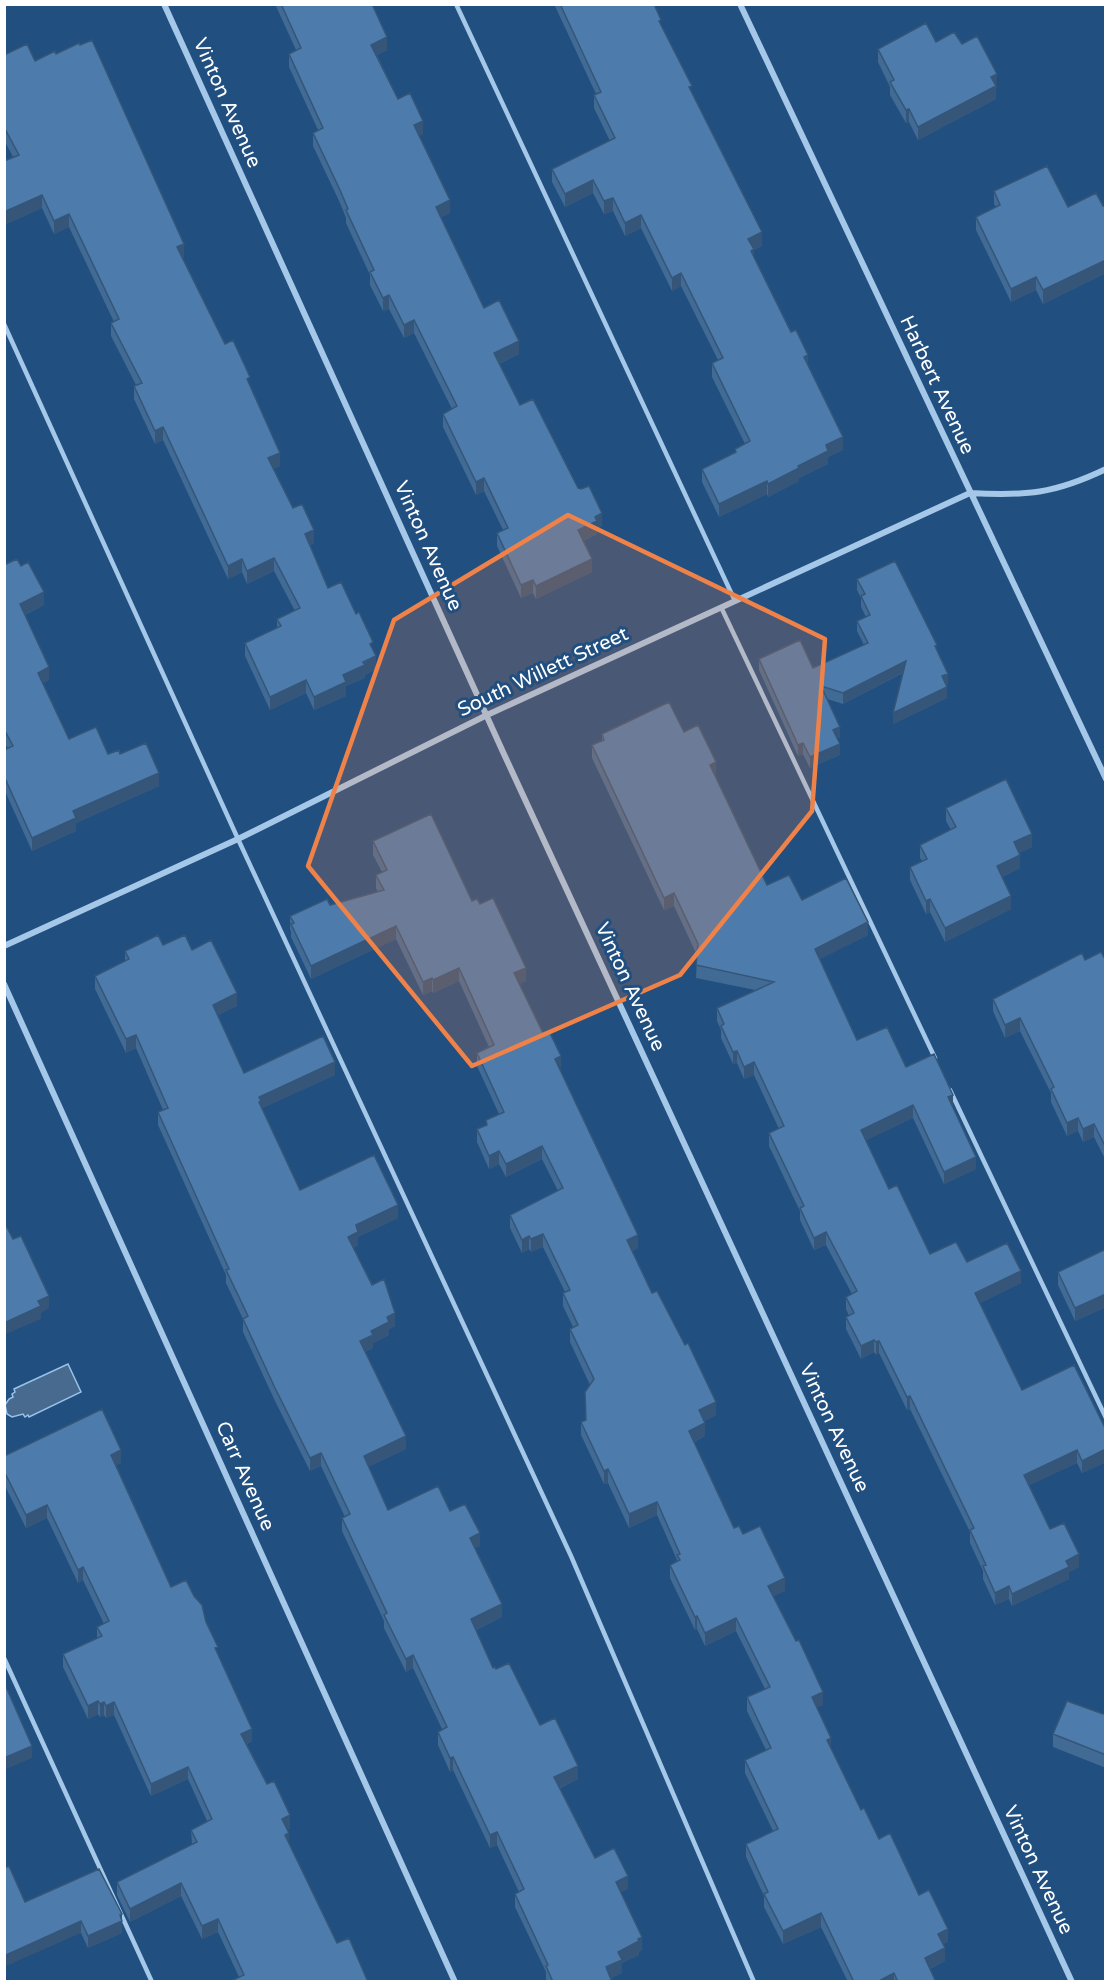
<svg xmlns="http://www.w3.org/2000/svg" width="1110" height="1986" viewBox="0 0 1110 1986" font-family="'Varela Round',sans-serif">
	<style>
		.water { fill: #476a8e; stroke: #99c2e9; stroke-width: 1.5 }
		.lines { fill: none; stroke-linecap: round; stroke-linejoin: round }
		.service { stroke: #a5c7e8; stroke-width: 4.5 }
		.minor { stroke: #a5c7e8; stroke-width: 6 }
		.wall { fill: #416a94 }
		.shaded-wall { fill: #355678 }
		.building { fill: #4c7bac; stroke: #355678; stroke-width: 1.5 }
		.marked { fill: #ee8249; fill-opacity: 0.2; stroke: #ee8249; stroke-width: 4.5; stroke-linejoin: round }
		.labels { text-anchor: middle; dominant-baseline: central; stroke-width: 6; stroke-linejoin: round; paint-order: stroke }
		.street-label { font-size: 20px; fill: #fff; stroke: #204f80 }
	</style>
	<rect width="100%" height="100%" fill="#204f80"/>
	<path class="water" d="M 68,1364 L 81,1392 L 29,1417 L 28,1415 L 25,1417 L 23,1414 L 12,1417 L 7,1414 L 5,1405 L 9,1399 L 13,1397 L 12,1394 L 15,1392 L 14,1389 Z"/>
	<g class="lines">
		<path class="service" d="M 456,4 L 735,601
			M 4,324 L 238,839 L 571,1556 L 754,1982
			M 721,607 L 935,1058
			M 950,1090 L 1106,1418
			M 4,1658 L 152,1982"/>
		<path class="minor" d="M 164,4 L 503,752 L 1072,1982
			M 740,4 L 1106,779
			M 4,946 L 238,839 L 487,715 L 970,493 C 1026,496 1054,494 1106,469
			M 4,984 L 455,1982"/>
	</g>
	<path class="wall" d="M 275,4 L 372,4 L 387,50 L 377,55 L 398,99 L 423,134 L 419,136 L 450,213 L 441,217 L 484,308 L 519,354 L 499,364 L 520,405 L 578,488 L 602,526 L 597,529 L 597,534 L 583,541 L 592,572 L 536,599 L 533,593 L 521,598 L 497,546 L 497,533 L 503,530 L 484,491 L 476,495 L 443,427 L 443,414 L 452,409 L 414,333 L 404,338 L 389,309 L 383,311 L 370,285 L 370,275 L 346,223 L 346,218 L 340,203 L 313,146 L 313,133 L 318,130 L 289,67 L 289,54 L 296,50 Z
		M 554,4 L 654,4 L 661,25 L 762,246 L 754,250 L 754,257 L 808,365 L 843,450 L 828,457 L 828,464 L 799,478 L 799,481 L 768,497 L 767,494 L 719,517 L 702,482 L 702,469 L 735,452 L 735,449 L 745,444 L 712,377 L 712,363 L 718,360 L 681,286 L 672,291 L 641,228 L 625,236 L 613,211 L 604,214 L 593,193 L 565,207 L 552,182 L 552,169 L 610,141 L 594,108 L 594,95 L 596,94 Z
		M 936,42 L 962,44 L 997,87 L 996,88 L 996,99 L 918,140 L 909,122 L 906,123 L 890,95 L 890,87 L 878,62 L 878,49 Z
		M 4,55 L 35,61 L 184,257 L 182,258 L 225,344 L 250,385 L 280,466 L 273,469 L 293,508 L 314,543 L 310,545 L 328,588 L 373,650 L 376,669 L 365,675 L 365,678 L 346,686 L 346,696 L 314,710 L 306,693 L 270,710 L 245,656 L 245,643 L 277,628 L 277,619 L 295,611 L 274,571 L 247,584 L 242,572 L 228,579 L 163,440 L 155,444 L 134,399 L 134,386 L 136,385 L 111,336 L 111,323 L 114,322 L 69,227 L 54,234 L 42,208 L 4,225 L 4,161 L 13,157 L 4,140 Z
		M 994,191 L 1068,207 L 1103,206 L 1106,205 L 1106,273 L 1043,304 L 1036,290 L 1011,302 L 976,230 L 976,217 L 996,207 L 994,204 Z
		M 4,565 L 21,566 L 44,605 L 25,615 L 49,680 L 43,683 L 69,739 L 108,754 L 120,754 L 159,786 L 76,823 L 76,831 L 32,851 L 4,789 L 4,750 L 8,749 L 4,742 Z
		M 857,579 L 937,650 L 948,684 L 946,685 L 947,698 L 893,724 L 903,673 L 843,704 L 827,699 L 840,737 L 837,739 L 840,755 L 810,768 L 803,754 L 798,756 L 759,670 L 759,659 L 813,668 L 864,645 L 857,631 L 857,621 L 866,617 L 861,607 L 861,598 L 857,590 Z
		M 684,732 L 716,775 L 715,775 L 767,885 L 802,900 L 868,935 L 819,959 L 857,1040 L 906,1067 L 953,1107 L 976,1169 L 944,1184 L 913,1118 L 866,1140 L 889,1189 L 930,1254 L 967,1262 L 1021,1283 L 980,1303 L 1022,1390 L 1106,1430 L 1106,1462 L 1082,1473 L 1077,1463 L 1029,1485 L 1050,1529 L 1079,1567 L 1069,1572 L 1069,1579 L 1012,1606 L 1009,1599 L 995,1605 L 983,1579 L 983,1571 L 970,1543 L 970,1532 L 910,1409 L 907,1410 L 879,1353 L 876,1355 L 874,1352 L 861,1359 L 846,1329 L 846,1317 L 849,1316 L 846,1309 L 846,1297 L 852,1294 L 826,1245 L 814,1250 L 800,1220 L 800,1211 L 769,1146 L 769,1133 L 779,1129 L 754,1075 L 744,1079 L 737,1063 L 733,1064 L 721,1038 L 721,1030 L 717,1021 L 717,1008 L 755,990 L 696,978 L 697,955 L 674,906 L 664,910 L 592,758 L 592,745 L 602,741 L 602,734 Z
		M 946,808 L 1032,847 L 1019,853 L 1020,868 L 1002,877 L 1011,909 L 945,942 L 930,912 L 926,914 L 910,880 L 910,867 L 922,861 L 920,858 L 920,845 L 951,830 L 946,821 Z
		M 373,841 L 472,901 L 526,981 L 519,984 L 560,1069 L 638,1248 L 632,1251 L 652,1293 L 716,1415 L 704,1421 L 705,1436 L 694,1442 L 734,1528 L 743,1534 L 785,1591 L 773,1596 L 823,1705 L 817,1707 L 831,1749 L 861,1810 L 879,1839 L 919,1895 L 948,1942 L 943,1944 L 945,1961 L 930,1969 L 936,1982 L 848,1982 L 821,1927 L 783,1944 L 764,1907 L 764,1896 L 746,1857 L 746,1844 L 773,1831 L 745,1773 L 745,1760 L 766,1750 L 747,1711 L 747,1697 L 765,1689 L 736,1631 L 705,1646 L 697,1629 L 695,1630 L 670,1578 L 670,1565 L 677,1562 L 677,1560 L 657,1515 L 629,1528 L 608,1483 L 604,1484 L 581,1435 L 581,1422 L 585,1420 L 585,1392 L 590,1385 L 570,1342 L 570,1329 L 573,1327 L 563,1306 L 563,1293 L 565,1292 L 543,1247 L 531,1252 L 529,1249 L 522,1253 L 510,1228 L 510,1215 L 558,1191 L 542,1159 L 506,1177 L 499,1164 L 489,1169 L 477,1142 L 477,1129 L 486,1125 L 486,1120 L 499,1114 L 477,1066 L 477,1053 L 489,1047 L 459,981 L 433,993 L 432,991 L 423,995 L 396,939 L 311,979 L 291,937 L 291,932 L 290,929 L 290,916 L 378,892 L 376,888 L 376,875 L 382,872 L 373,855 Z
		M 163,945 L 192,950 L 237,1006 L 218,1015 L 244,1073 L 335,1075 L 262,1108 L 300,1190 L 398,1218 L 358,1237 L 358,1245 L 353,1248 L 395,1326 L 389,1329 L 389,1335 L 373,1343 L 373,1348 L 365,1352 L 406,1449 L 368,1467 L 388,1510 L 450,1511 L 480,1546 L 475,1548 L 502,1617 L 476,1630 L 493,1668 L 540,1725 L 578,1779 L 560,1788 L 595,1858 L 628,1889 L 621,1892 L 642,1950 L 639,1952 L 639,1955 L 622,1963 L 622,1973 L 611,1978 L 612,1982 L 547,1982 L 546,1979 L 546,1972 L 515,1907 L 515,1894 L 519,1892 L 497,1845 L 490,1848 L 453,1770 L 450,1772 L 438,1745 L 438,1732 L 442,1729 L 413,1668 L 406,1672 L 384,1628 L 384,1621 L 342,1531 L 342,1518 L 345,1517 L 321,1466 L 310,1471 L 275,1401 L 243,1332 L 243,1319 L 226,1283 L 226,1275 L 158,1125 L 158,1112 L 163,1110 L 136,1048 L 126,1053 L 95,989 L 95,976 L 125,961 L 125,951 Z
		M 1106,961 L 1106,1161 L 1094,1137 L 1083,1142 L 1078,1131 L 1067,1136 L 1051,1102 L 1051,1093 L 1020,1031 L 1005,1038 L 993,1011 L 993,999 Z
		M 1106,1249 L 1106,1307 L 1075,1321 L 1058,1285 L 1058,1272 Z
		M 4,1456 L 121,1463 L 116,1465 L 171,1587 L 206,1622 L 218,1655 L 252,1741 L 247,1744 L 290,1828 L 287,1830 L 289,1844 L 337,1943 L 368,1982 L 239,1977 L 218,1932 L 202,1939 L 181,1896 L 130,1922 L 117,1895 L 117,1882 L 192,1845 L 191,1830 L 207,1821 L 188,1779 L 151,1796 L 114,1715 L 106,1718 L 104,1715 L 100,1717 L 98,1714 L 88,1719 L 63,1667 L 63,1654 L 97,1638 L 97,1627 L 104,1624 L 83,1580 L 78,1583 L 47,1518 L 26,1528 L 4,1484 Z
		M 1106,1713 L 1106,1768 L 1053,1747 L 1053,1734 Z
		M 25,1902 L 122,1919 L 122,1933 L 88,1948 L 81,1933 Z"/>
	<path class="shaded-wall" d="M 387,37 L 387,50 L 371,58 L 371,45 Z
		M 997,74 L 996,99 L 918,140 L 918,127 L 991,77 Z
		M 909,109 L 909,122 L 906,123 L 906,110 Z
		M 423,121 L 423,134 L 414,138 L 414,125 Z
		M 593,180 L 593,193 L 565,207 L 565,194 Z
		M 42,195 L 42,208 L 4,225 L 4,212 Z
		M 613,198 L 613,211 L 604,214 L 604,201 Z
		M 450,200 L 450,213 L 436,220 L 436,207 Z
		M 69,214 L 69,227 L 54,234 L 54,221 Z
		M 641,215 L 641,228 L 625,236 L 625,223 Z
		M 762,232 L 762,246 L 754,250 L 754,263 L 748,239 Z
		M 184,244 L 184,257 L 177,260 L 177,247 Z
		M 1106,260 L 1106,273 L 1043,304 L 1043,290 Z
		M 681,273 L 681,286 L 672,291 L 672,278 Z
		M 1036,277 L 1036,290 L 1011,302 L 1011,289 Z
		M 389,295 L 389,309 L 383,311 L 383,298 Z
		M 414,320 L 414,333 L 404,338 L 404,325 Z
		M 519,341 L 519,354 L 494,366 L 494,353 Z
		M 808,355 L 808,369 L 804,357 Z
		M 163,427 L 163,440 L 155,444 L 155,431 Z
		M 843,437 L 843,450 L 828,457 L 828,464 L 799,478 L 799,481 L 768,497 L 768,484 L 798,466 L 826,445 Z
		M 280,453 L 280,466 L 268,471 L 268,458 Z
		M 484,478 L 484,491 L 476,495 L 476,482 Z
		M 767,481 L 767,494 L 719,517 L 719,504 Z
		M 602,513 L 602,526 L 597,529 L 597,534 L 578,543 L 578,530 L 595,517 Z
		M 314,530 L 314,543 L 305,547 L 305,534 Z
		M 274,558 L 274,571 L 247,584 L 247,571 Z
		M 242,559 L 242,572 L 228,579 L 228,566 Z
		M 592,559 L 592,572 L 536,599 L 536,586 Z
		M 533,580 L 533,593 L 521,598 L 521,585 Z
		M 44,592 L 44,605 L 20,617 L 20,604 Z
		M 376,656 L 376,669 L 365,675 L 365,678 L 346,686 L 346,696 L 314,710 L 314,697 L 343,675 Z
		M 906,661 L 906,671 L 843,704 L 843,693 Z
		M 49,667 L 49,680 L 38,686 L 38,673 Z
		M 948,674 L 948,684 L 942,687 L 942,676 Z
		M 306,680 L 306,693 L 270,710 L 270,697 Z
		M 947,687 L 947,698 L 893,724 L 893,713 Z
		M 840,727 L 840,737 L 833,741 L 833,730 Z
		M 803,743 L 803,754 L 798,756 L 798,745 Z
		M 840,744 L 840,755 L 810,768 L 810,757 Z
		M 716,762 L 716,775 L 710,778 L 710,765 Z
		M 159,773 L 159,786 L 76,823 L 76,831 L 32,851 L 32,838 L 73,811 Z
		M 1032,834 L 1032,847 L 1014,856 L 1014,842 Z
		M 1020,855 L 1020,868 L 997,879 L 997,866 Z
		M 674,893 L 674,906 L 664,910 L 664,898 Z
		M 1011,896 L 1011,909 L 945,942 L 945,928 Z
		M 930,899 L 930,912 L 926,914 L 926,901 Z
		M 868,922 L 868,935 L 815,962 L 815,949 Z
		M 396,926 L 396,939 L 311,979 L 311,966 Z
		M 459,968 L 459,981 L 433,993 L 433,980 Z
		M 526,968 L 526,981 L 514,987 L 514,973 Z
		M 432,978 L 432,991 L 423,995 L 423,982 Z
		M 237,993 L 237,1006 L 213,1018 L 213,1005 Z
		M 1020,1018 L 1020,1031 L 1005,1038 L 1005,1025 Z
		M 136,1035 L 136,1048 L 126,1053 L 126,1039 Z
		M 737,1051 L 737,1063 L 733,1064 L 733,1052 Z
		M 561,1056 L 561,1069 L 555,1059 Z
		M 335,1062 L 335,1075 L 261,1109 L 259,1097 Z
		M 754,1062 L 754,1075 L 744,1079 L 744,1067 Z
		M 953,1095 L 953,1107 L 948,1097 Z
		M 913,1105 L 913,1118 L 861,1143 L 861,1130 Z
		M 1078,1118 L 1078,1131 L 1067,1136 L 1067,1123 Z
		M 1094,1124 L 1094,1137 L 1083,1142 L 1083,1129 Z
		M 542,1146 L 542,1159 L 506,1177 L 506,1164 Z
		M 499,1151 L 499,1164 L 489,1169 L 489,1156 Z
		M 976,1157 L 976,1169 L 944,1184 L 944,1172 Z
		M 398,1205 L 398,1218 L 358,1237 L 358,1245 L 348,1250 L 348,1237 L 356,1225 Z
		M 826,1232 L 826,1245 L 814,1250 L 814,1238 Z
		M 543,1234 L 543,1247 L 531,1252 L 531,1239 Z
		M 638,1235 L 638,1248 L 627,1253 L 627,1240 Z
		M 529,1236 L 529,1249 L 522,1253 L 522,1240 Z
		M 1021,1271 L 1021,1283 L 975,1306 L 975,1293 Z
		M 1106,1294 L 1106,1307 L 1075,1321 L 1075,1308 Z
		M 49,1296 L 49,1308 L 41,1313 L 41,1319 L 4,1335 L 4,1323 L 38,1301 Z
		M 395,1313 L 395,1326 L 389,1329 L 389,1335 L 373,1343 L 373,1348 L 360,1354 L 360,1341 L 387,1317 Z
		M 874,1340 L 874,1352 L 861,1359 L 861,1346 Z
		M 879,1341 L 879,1353 L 876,1355 L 876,1342 Z
		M 910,1396 L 910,1409 L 907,1410 L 907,1397 Z
		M 716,1402 L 716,1415 L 699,1423 L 699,1410 Z
		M 705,1423 L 705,1436 L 689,1444 L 689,1431 Z
		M 406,1436 L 406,1449 L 364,1469 L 364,1456 Z
		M 1106,1449 L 1106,1462 L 1082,1473 L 1082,1461 Z
		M 121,1450 L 121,1463 L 111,1468 L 111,1455 Z
		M 1077,1450 L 1077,1463 L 1024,1488 L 1024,1475 Z
		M 321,1453 L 321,1466 L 310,1471 L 310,1458 Z
		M 608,1469 L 608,1483 L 604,1484 L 604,1471 Z
		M 657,1502 L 657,1515 L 629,1528 L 629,1514 Z
		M 47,1505 L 47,1518 L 26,1528 L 26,1515 Z
		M 480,1533 L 480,1546 L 470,1551 L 470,1538 Z
		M 1079,1554 L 1079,1567 L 1069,1572 L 1069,1579 L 1012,1606 L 1012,1594 L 1066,1561 Z
		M 83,1567 L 83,1580 L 78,1583 L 78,1570 Z
		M 785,1578 L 785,1591 L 768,1599 L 768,1586 Z
		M 1009,1586 L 1009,1599 L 995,1605 L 995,1593 Z
		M 502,1604 L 502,1617 L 471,1632 L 471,1619 Z
		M 697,1616 L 697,1629 L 695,1630 L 695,1617 Z
		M 736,1618 L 736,1631 L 705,1646 L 705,1633 Z
		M 413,1655 L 413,1668 L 406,1672 L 406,1659 Z
		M 823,1692 L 823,1705 L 812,1710 L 812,1697 Z
		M 98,1701 L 98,1714 L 88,1719 L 88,1706 Z
		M 104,1702 L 104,1715 L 100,1717 L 100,1704 Z
		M 114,1702 L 114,1715 L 106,1718 L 106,1706 Z
		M 252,1729 L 252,1741 L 241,1746 L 241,1734 Z
		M 831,1738 L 831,1751 L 827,1740 Z
		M 32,1746 L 32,1758 L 4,1770 L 4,1758 Z
		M 453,1757 L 453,1770 L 450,1772 L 450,1758 Z
		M 578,1766 L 578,1779 L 554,1790 L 554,1777 Z
		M 188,1767 L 188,1779 L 151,1796 L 151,1784 Z
		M 290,1815 L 290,1828 L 282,1832 L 282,1819 Z
		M 497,1832 L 497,1845 L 490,1848 L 490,1835 Z
		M 289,1833 L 289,1846 L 285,1835 Z
		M 628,1876 L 628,1889 L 616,1895 L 616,1882 Z
		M 181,1883 L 181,1896 L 130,1922 L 130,1909 Z
		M 821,1913 L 821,1927 L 783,1944 L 783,1931 Z
		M 122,1914 L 122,1933 L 88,1948 L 88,1936 Z
		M 218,1919 L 218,1932 L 202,1939 L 202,1926 Z
		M 81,1921 L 81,1933 L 4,1967 L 4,1956 Z
		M 948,1929 L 948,1942 L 938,1947 L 938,1934 Z
		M 642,1937 L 642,1950 L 639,1952 L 639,1955 L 622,1963 L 622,1973 L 606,1980 L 606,1967 L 618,1952 Z
		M 945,1948 L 945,1961 L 925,1971 L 925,1958 Z
		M 894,1973 L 894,1982 L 877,1982 Z"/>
	<path class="building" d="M 281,4 L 372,4 L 387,37 L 371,45 L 398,99 L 410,93 L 423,121 L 414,125 L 450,200 L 436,207 L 484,308 L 499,300 L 519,341 L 494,353 L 520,405 L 533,399 L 578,488 L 581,489 L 589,486 L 602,513 L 595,517 L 597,521 L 578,530 L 592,559 L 536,586 L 533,580 L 521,585 L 497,533 L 508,528 L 484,478 L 476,482 L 443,414 L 457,406 L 414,320 L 404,325 L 389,295 L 383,298 L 370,272 L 374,270 L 346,210 L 348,209 L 340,190 L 313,133 L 323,128 L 289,54 L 301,48 Z
		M 560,4 L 654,4 L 661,20 L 659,21 L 692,86 L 689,87 L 762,232 L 748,239 L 754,249 L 751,251 L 791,332 L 796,330 L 808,355 L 804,357 L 843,437 L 826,445 L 828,451 L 798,466 L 799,468 L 768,484 L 767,481 L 719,504 L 702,469 L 736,452 L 735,449 L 750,441 L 712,363 L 723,358 L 681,273 L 672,278 L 641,215 L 625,223 L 613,198 L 604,201 L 593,180 L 565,194 L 552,169 L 615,138 L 594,95 L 601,92 Z
		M 926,23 L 936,42 L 954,32 L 962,44 L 977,36 L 997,74 L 991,77 L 996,86 L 918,127 L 909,109 L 906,110 L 890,82 L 894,80 L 878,49 Z
		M 92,40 L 184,244 L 177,247 L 225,344 L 233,340 L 250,377 L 247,379 L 280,453 L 268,458 L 293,508 L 302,504 L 314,530 L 305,534 L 328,588 L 341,582 L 356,614 L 359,612 L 373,642 L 370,644 L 376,656 L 363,662 L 365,665 L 343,675 L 346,682 L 314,697 L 306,680 L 270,697 L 245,643 L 281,626 L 277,619 L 300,608 L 274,558 L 247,571 L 242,559 L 228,566 L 163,427 L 155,431 L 134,386 L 142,383 L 111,323 L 119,319 L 69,214 L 54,221 L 42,195 L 4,212 L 4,161 L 19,155 L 4,127 L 4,55 L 27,44 L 35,61 L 55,51 L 56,54 L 79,43 L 80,45 Z
		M 1047,166 L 1068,207 L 1096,193 L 1103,206 L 1106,205 L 1106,260 L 1043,290 L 1036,277 L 1011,289 L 976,217 L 1000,205 L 994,191 Z
		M 17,559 L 21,566 L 28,562 L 44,592 L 20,604 L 49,667 L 38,673 L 69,739 L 96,727 L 108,754 L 119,750 L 120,754 L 146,743 L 159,773 L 73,811 L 76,818 L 32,838 L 4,776 L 4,750 L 13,746 L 4,729 L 4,565 Z
		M 895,561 L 937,645 L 935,646 L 948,674 L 942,676 L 947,687 L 893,713 L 906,661 L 843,693 L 821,686 L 840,727 L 833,730 L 840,744 L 810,757 L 803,743 L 798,745 L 759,659 L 800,640 L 813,668 L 868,643 L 857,621 L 870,615 L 861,596 L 865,594 L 857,579 Z
		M 669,702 L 684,732 L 698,725 L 716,762 L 710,765 L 767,885 L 789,875 L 802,900 L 846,878 L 868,922 L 815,949 L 857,1040 L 887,1027 L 906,1067 L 934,1054 L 953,1095 L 948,1097 L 976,1157 L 944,1172 L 913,1105 L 861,1130 L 889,1189 L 897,1185 L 930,1254 L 956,1242 L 967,1262 L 1007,1243 L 1021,1271 L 975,1293 L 1022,1390 L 1074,1365 L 1106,1430 L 1106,1449 L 1082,1461 L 1077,1450 L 1024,1475 L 1050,1529 L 1064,1523 L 1079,1554 L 1066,1561 L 1069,1567 L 1012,1594 L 1009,1586 L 995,1593 L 983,1566 L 986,1565 L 970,1530 L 974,1528 L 910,1396 L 907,1397 L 879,1341 L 876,1342 L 874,1340 L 861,1346 L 846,1317 L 854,1313 L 846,1297 L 857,1291 L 826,1232 L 814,1238 L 800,1208 L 804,1206 L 769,1133 L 784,1126 L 754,1062 L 744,1067 L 737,1051 L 733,1052 L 721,1026 L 724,1024 L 717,1008 L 774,982 L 696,965 L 698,944 L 674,893 L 664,898 L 592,745 L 604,740 L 602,734 Z
		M 1006,779 L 1032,834 L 1014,842 L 1020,855 L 997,866 L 1011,896 L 945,928 L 930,899 L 926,901 L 910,867 L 927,859 L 920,845 L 956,827 L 946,808 Z
		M 431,814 L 472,901 L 477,899 L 480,904 L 493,898 L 526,968 L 514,973 L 543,1033 L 549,1031 L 561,1056 L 555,1059 L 638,1235 L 627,1240 L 652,1293 L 657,1291 L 685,1345 L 688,1343 L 716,1402 L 699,1410 L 705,1423 L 689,1431 L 734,1528 L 739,1526 L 743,1534 L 760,1526 L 785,1578 L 768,1586 L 796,1641 L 799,1640 L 823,1692 L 812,1697 L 831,1738 L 827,1740 L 861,1810 L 864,1808 L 879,1839 L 890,1833 L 919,1895 L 929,1890 L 948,1929 L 938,1934 L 945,1948 L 925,1958 L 936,1982 L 898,1982 L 894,1973 L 877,1982 L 854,1982 L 821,1913 L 783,1931 L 764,1894 L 768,1892 L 746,1844 L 778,1829 L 745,1760 L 771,1748 L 747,1697 L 770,1687 L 736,1618 L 705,1633 L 697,1616 L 695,1617 L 670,1565 L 680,1560 L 677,1555 L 680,1554 L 657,1502 L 629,1514 L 608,1469 L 604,1471 L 581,1422 L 586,1420 L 585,1392 L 594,1379 L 570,1329 L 578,1325 L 563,1293 L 570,1290 L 543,1234 L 531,1239 L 529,1236 L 522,1240 L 510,1215 L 563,1188 L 542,1146 L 506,1164 L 499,1151 L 489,1156 L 477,1129 L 487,1125 L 486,1120 L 504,1112 L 477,1053 L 494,1045 L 459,968 L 433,980 L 432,978 L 423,982 L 396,926 L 311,966 L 291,924 L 294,923 L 290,916 L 327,899 L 330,905 L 384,890 L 376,875 L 387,870 L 373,841 Z
		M 158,935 L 163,945 L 185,935 L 192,950 L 211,940 L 237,993 L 213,1005 L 244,1073 L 323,1036 L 335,1062 L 259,1097 L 261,1101 L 259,1102 L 300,1190 L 374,1155 L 398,1205 L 356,1225 L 358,1232 L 348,1237 L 372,1285 L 384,1279 L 395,1313 L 387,1317 L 389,1322 L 371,1331 L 373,1335 L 360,1341 L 406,1436 L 364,1456 L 388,1510 L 438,1486 L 450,1511 L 465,1504 L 480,1533 L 470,1538 L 502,1604 L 471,1619 L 493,1668 L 495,1667 L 496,1669 L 509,1663 L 540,1725 L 555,1718 L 578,1766 L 554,1777 L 595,1858 L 614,1848 L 628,1876 L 616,1882 L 642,1937 L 638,1939 L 639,1941 L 618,1952 L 622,1960 L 606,1967 L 612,1982 L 553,1982 L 546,1966 L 548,1965 L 515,1894 L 524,1889 L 497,1832 L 490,1835 L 453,1757 L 450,1758 L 438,1732 L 447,1727 L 413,1655 L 406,1659 L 384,1615 L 387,1613 L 342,1518 L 350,1514 L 321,1453 L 310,1458 L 275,1388 L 243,1319 L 248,1316 L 226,1270 L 229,1269 L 158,1112 L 168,1108 L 136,1035 L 126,1039 L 95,976 L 129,959 L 125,951 Z
		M 1101,952 L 1106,961 L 1106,1148 L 1094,1124 L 1083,1129 L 1078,1118 L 1067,1123 L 1051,1089 L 1054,1087 L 1020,1018 L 1005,1025 L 993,999 L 1082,953 L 1085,960 Z
		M 4,1222 L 13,1239 L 21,1236 L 49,1296 L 38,1301 L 41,1306 L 4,1323 Z
		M 1106,1249 L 1106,1294 L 1075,1308 L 1058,1272 Z
		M 102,1409 L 121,1450 L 111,1455 L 171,1587 L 186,1580 L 194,1596 L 202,1605 L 206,1622 L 218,1647 L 215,1648 L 252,1729 L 241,1734 L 267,1784 L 274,1781 L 290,1815 L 282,1819 L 289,1833 L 285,1835 L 337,1943 L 349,1938 L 368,1982 L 229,1982 L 244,1975 L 218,1919 L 202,1926 L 181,1883 L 130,1909 L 117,1882 L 197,1842 L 191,1830 L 212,1819 L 188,1767 L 151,1784 L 114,1702 L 106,1706 L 104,1702 L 100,1704 L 98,1701 L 88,1706 L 63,1654 L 102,1636 L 97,1627 L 109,1621 L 83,1567 L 78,1570 L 47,1505 L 26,1515 L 4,1471 L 4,1456 Z
		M 6,1687 L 32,1746 L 4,1758 L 4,1688 Z
		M 1067,1701 L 1103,1714 L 1106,1713 L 1106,1755 L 1053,1734 Z
		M 9,1866 L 25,1902 L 99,1869 L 122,1914 L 120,1915 L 122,1921 L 88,1936 L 81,1921 L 4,1956 L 4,1868 Z"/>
	<path class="marked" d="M 568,515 L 825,639 L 812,811 L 680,975 L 472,1066 L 308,866 L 394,620 Z"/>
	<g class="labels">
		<g class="street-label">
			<text transform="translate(227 103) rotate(66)">Vinton Avenue</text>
			<text transform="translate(937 385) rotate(65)">Harbert Avenue</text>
			<text transform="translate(428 546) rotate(66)">Vinton Avenue</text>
			<text transform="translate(543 672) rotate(-25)">South Willett Street</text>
			<text transform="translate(630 987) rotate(65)">Vinton Avenue</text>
			<text transform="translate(834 1428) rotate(65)">Vinton Avenue</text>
			<text transform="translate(245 1476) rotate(66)">Carr Avenue</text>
			<text transform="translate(1038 1870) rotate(65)">Vinton Avenue</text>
		</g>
	</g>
	<rect width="1110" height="1986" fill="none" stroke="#ffffff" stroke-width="12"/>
</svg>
